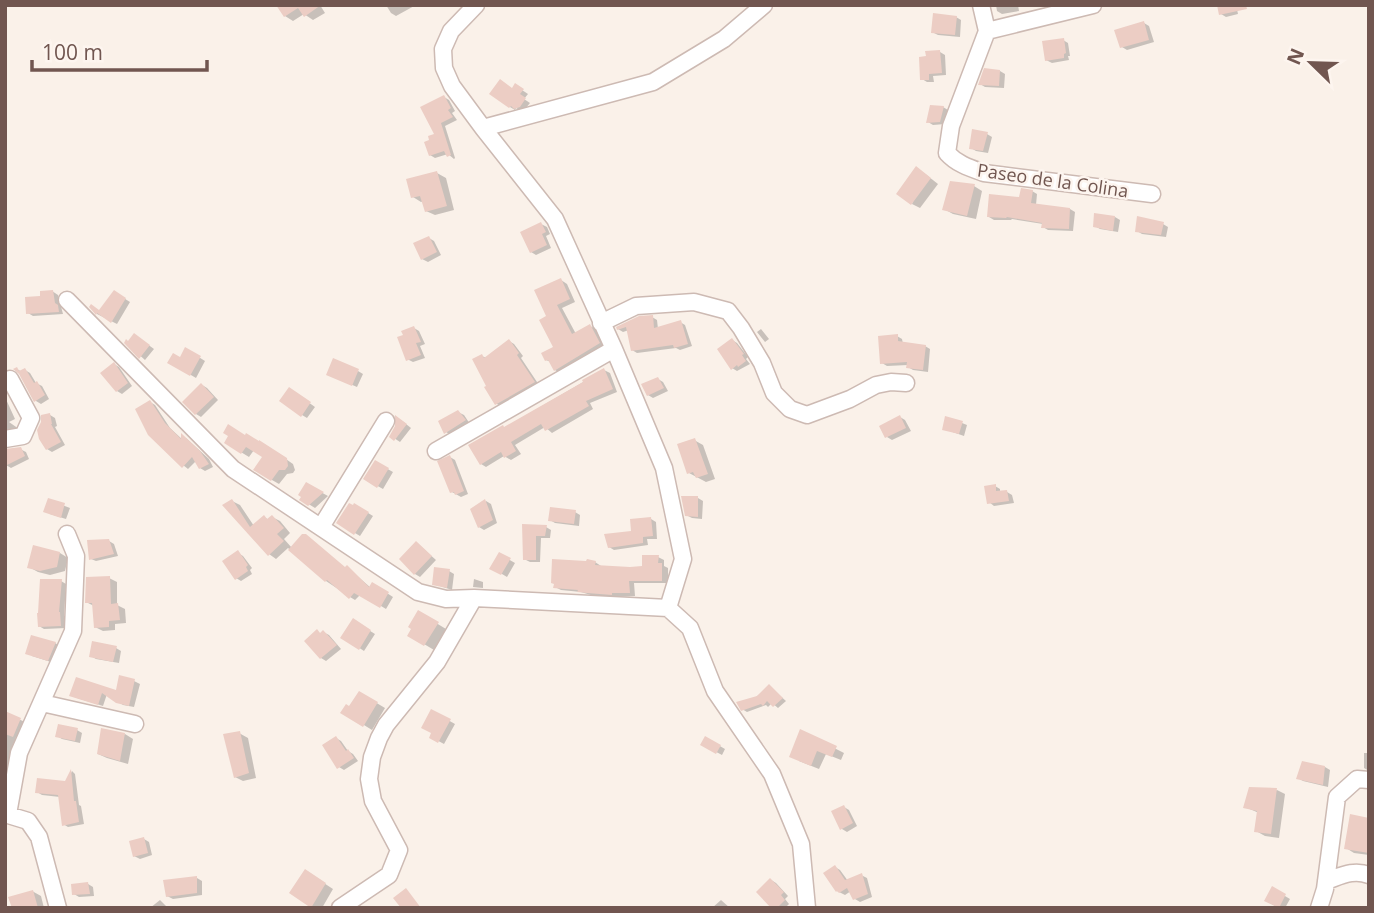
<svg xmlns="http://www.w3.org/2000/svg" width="1374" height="913" viewBox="0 0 1374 913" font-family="'Open Sans',sans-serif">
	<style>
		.shadow { fill: #0003 }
		.building { fill: #eccdc4 }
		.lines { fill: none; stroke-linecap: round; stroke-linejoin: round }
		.minor-casing { stroke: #cdbab3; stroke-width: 19 }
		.minor { stroke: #fff; stroke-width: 16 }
		.labels { text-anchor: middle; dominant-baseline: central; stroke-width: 5; stroke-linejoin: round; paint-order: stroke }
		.street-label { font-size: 18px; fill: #715650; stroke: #fdf5ef }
	</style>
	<rect width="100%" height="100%" fill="#faf1e9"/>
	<path class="shadow" d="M 278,5 L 320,5 L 325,13 L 313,20 L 304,14 L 293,21 L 285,16 Z
		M 386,5 L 416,5 L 396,16 L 391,13 Z
		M 996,5 L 1018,5 L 1019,11 L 1002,14 L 997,11 Z
		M 1236,5 L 1238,14 L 1226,17 L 1221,14 Z
		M 956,17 L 961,20 L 960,37 L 938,35 L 932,32 Z
		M 1144,23 L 1149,26 L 1154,42 L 1127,50 L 1122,47 Z
		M 1063,40 L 1068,43 L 1070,56 L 1068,56 L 1069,60 L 1052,63 L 1046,60 Z
		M 940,52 L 945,55 L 946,75 L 933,76 L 934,82 L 927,82 L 922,79 Z
		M 1000,71 L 1005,74 L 1004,88 L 985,87 L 980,84 Z
		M 516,86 L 528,94 L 524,99 L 530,103 L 525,109 L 521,111 L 516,108 L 515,110 L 510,107 L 513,90 Z
		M 444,97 L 449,100 L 455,111 L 452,113 L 457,120 L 445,126 L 455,158 L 454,159 L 448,154 L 435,158 L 430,155 L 437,135 Z
		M 943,107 L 948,110 L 945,124 L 933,125 L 928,122 Z
		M 987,134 L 992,137 L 988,153 L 976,151 L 971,148 Z
		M 437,173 L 446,178 L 454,210 L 435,215 L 426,211 L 424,201 L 421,202 L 413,197 Z
		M 924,173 L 938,184 L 920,208 L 912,204 Z
		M 974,186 L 982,191 L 976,219 L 953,214 L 944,209 Z
		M 1032,191 L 1037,194 L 1036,205 L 1070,209 L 1075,212 L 1073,231 L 1048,230 L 1043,227 L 1043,224 L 1012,219 L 1011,220 L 994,220 L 989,217 Z
		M 1115,217 L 1120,220 L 1118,232 L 1100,229 L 1095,226 Z
		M 541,224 L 547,227 L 550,234 L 546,236 L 551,248 L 536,255 L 531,252 Z
		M 1163,224 L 1168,227 L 1166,237 L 1142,234 L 1137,231 Z
		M 429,238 L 434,241 L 441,255 L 428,262 L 422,259 Z
		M 561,280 L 567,284 L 575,302 L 562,308 L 576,334 L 590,326 L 596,329 L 605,347 L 561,374 L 555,370 L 551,362 L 546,360 L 555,347 L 548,317 Z
		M 52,291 L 58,295 L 63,314 L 33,316 L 28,313 L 42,298 Z
		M 114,292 L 130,302 L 117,324 L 97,314 L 91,307 L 100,312 Z
		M 652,317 L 657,320 L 658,329 L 680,322 L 685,325 L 692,346 L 680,350 L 676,348 L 637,353 L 632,350 L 629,330 L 623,332 L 618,329 Z
		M 414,328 L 419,331 L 425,344 L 420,346 L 425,358 L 413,362 L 407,359 Z
		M 761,329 L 769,339 L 765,342 L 757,332 Z
		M 897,336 L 902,339 L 903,344 L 925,346 L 930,349 L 928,372 L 913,370 L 908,367 L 908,365 L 887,366 L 882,363 Z
		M 139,338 L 154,349 L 145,360 L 126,343 Z
		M 732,340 L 737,343 L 748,357 L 746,359 L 750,364 L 737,371 L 732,368 Z
		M 509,341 L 514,344 L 523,356 L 521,358 L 539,385 L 502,407 L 497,404 L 482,356 L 486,358 Z
		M 186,349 L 205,361 L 196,378 L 169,362 L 180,359 Z
		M 114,364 L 119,367 L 132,386 L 122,394 L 117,391 Z
		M 17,369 L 22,372 L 25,370 L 30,373 L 36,383 L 42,386 L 49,399 L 41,404 L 36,401 Z
		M 604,370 L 610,373 L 617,392 L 590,403 L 593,409 L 552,433 L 545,427 L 515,445 L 521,454 L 511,460 L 504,456 L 486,467 L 481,464 L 504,428 Z
		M 358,371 L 363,374 L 357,387 L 334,377 Z
		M 658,379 L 663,382 L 668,391 L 653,398 L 648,395 Z
		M 202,385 L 207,388 L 218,400 L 201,417 L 196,414 Z
		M 294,392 L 315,407 L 307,418 L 302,415 Z
		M 5,397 L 15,419 L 9,422 L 19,429 L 5,433 Z
		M 150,402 L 155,405 L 170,428 L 183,440 L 186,438 L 209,459 L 213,467 L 205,471 L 200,468 L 196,461 L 188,469 L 168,453 Z
		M 458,412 L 464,415 L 470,424 L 451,435 L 446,432 Z
		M 50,415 L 55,418 L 57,426 L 55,427 L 65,445 L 52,452 L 47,449 Z
		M 900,417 L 905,420 L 911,431 L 892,440 L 887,437 Z
		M 401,420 L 411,428 L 400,442 L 391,436 Z
		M 962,423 L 967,425 L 964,436 L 944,429 Z
		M 246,437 L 267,446 L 293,464 L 295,470 L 293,473 L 287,474 L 279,484 L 272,480 L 264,457 L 254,450 L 249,457 L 226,443 Z
		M 694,440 L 703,445 L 715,479 L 706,482 L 689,473 Z
		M 20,449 L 26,452 L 29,459 L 11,468 L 6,465 Z
		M 450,457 L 455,460 L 468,494 L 461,497 L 452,492 Z
		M 375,462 L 393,472 L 383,489 L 365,479 Z
		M 306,484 L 328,496 L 315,508 L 302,500 Z
		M 995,486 L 1000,489 L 1000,492 L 1007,492 L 1012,495 L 1014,503 L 994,506 L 989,502 Z
		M 698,498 L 703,501 L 702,519 L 692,518 L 686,515 Z
		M 49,500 L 70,508 L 66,519 L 50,514 Z
		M 232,501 L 240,505 L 254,526 L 264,517 L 269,520 L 272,517 L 280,521 L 290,533 L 284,539 L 292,548 L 346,569 L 347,567 L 371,588 L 373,584 L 393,597 L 386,609 L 361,594 L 355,600 L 350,597 L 326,581 L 288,548 L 276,559 L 269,554 L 224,506 Z
		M 486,501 L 491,504 L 497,523 L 484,530 L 479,527 Z
		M 355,505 L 373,516 L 360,536 L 338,523 Z
		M 575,512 L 580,515 L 579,526 L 555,523 L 550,520 Z
		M 651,519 L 656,522 L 657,539 L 647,539 L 648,545 L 614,550 L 609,547 Z
		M 524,526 L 546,527 L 551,530 L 550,538 L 541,538 L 540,562 L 530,562 L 524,559 Z
		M 109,541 L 114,544 L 118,556 L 96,561 L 91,559 Z
		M 417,543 L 436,560 L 420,577 L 415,574 Z
		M 60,553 L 68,558 L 65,571 L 50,575 L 38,572 L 29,567 Z
		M 238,553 L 243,556 L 252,568 L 250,570 L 252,574 L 241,581 L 236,578 Z
		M 499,554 L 515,563 L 507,577 L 492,568 Z
		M 658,557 L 664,560 L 664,566 L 668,568 L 668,583 L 634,583 L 635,596 L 617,597 L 594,596 L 581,592 L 561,590 L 555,587 L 595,562 L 601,566 L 601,567 L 643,567 Z
		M 449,571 L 454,574 L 452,590 L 434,584 Z
		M 109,578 L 117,582 L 117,605 L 125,609 L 126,623 L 115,624 L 115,630 L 103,631 L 95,627 L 94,606 L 86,602 Z
		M 474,579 L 483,582 L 483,588 L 473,587 Z
		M 61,581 L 66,584 L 64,616 L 65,616 L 66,628 L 44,629 L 39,626 Z
		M 418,612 L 446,629 L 434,650 L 409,635 Z
		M 354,621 L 375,634 L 364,651 L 343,637 Z
		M 318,632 L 321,634 L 323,632 L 329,635 L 341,649 L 326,661 L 321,658 L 307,641 Z
		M 55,643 L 60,646 L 54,663 L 32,656 Z
		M 116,648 L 121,651 L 119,663 L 96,659 L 91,656 Z
		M 77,680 L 117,693 L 134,681 L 140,684 L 134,707 L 123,705 L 107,694 L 103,706 L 77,698 L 72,696 Z
		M 769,686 L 786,701 L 778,708 L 772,703 L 768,707 L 766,705 L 747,712 L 742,709 Z
		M 360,693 L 385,708 L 372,730 L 343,712 L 350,709 Z
		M 432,711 L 455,724 L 444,744 L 431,737 Z
		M 5,713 L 25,722 L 19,738 L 16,737 L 6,776 L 8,777 L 5,791 Z
		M 77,730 L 82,733 L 80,743 L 62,739 L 57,736 Z
		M 801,731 L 844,753 L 841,760 L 826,754 L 819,769 L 799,761 Z
		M 239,733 L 248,738 L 256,778 L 243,781 L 235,777 Z
		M 125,734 L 133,739 L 128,764 L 107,758 L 98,754 Z
		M 336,738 L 341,741 L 348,751 L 353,754 L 358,761 L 344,770 L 339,767 Z
		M 706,738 L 725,749 L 722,755 L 703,745 Z
		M 1364,753 L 1369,753 L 1369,771 L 1364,768 Z
		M 1325,767 L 1330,770 L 1328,787 L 1303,781 L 1298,778 Z
		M 72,771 L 75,774 L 79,805 L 81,806 L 84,824 L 68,827 L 63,824 L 60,797 L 42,795 L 37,792 L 66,783 Z
		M 1277,790 L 1285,794 L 1279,838 L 1265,836 L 1256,831 L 1259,813 L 1245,807 Z
		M 844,807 L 849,810 L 857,826 L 847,832 L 842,829 Z
		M 1369,820 L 1369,855 L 1354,853 L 1346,848 Z
		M 144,839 L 149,842 L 152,855 L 140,859 L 134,856 Z
		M 835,867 L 840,870 L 848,881 L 861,875 L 867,878 L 872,897 L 860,902 L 855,899 L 851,891 L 845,895 L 837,891 Z
		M 313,876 L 333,889 L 322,908 L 314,908 L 291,893 Z
		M 197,878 L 202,881 L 202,895 L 173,899 L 167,896 Z
		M 771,880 L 776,883 L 788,896 L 785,899 L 789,904 L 785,908 L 773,908 Z
		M 88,884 L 93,887 L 94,896 L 79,897 L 74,894 Z
		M 1273,889 L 1290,899 L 1285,908 L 1279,908 L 1266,901 Z
		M 32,891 L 41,896 L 44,908 L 14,908 Z
		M 160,900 L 168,908 L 150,908 Z
		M 721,900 L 730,908 L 712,908 Z"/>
	<path class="building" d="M 276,5 L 321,5 L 304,17 L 298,8 L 284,17 Z
		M 1217,5 L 1246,5 L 1247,9 L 1219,15 Z
		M 933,13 L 957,16 L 955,35 L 931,33 Z
		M 1144,21 L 1149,40 L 1120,48 L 1114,30 Z
		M 1064,38 L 1066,53 L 1064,54 L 1064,58 L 1045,61 L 1042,41 Z
		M 940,50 L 942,73 L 929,74 L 929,80 L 920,80 L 919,57 L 926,56 L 925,51 Z
		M 984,68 L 1000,70 L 999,86 L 978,85 Z
		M 500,79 L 512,88 L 515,83 L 524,89 L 520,94 L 526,98 L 520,107 L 514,109 L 511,106 L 509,108 L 489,94 Z
		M 444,95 L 451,108 L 448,110 L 453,117 L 441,123 L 451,155 L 447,157 L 444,151 L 429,156 L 424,142 L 429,140 L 428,136 L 434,134 L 420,107 Z
		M 930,105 L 944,106 L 940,122 L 926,123 Z
		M 972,129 L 988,132 L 983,151 L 969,149 Z
		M 916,166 L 931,178 L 911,205 L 896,194 Z
		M 437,171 L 447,206 L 425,212 L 420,196 L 411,198 L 406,179 Z
		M 950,181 L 975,184 L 967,216 L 942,210 Z
		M 1021,188 L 1033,190 L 1031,203 L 1070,208 L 1069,229 L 1041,228 L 1042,223 L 1007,217 L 1006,218 L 987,217 L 989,194 L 1019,197 Z
		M 1094,213 L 1115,216 L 1113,231 L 1093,227 Z
		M 1137,216 L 1164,222 L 1161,235 L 1135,232 Z
		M 541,222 L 546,232 L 542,234 L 547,245 L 530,253 L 520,232 Z
		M 429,236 L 437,252 L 421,260 L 413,243 Z
		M 561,278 L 570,299 L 557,305 L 572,334 L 590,324 L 600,343 L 554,371 L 548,360 L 545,361 L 541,353 L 553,347 L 539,320 L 546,316 L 534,290 Z
		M 53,290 L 55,303 L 58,305 L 59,312 L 26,314 L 25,297 L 40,296 L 40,291 Z
		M 114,290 L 126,298 L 111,323 L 97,313 L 96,315 L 89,307 L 91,304 L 99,310 Z
		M 653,315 L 654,328 L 681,320 L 688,344 L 674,348 L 673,345 L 631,351 L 626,327 L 617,330 L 616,327 L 639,316 Z
		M 414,326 L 421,342 L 416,343 L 421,355 L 406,361 L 397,337 L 403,335 L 401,331 Z
		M 134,333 L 150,345 L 139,359 L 124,343 L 126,339 L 128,341 Z
		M 898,334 L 898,341 L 926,345 L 923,370 L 906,368 L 907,362 L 880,364 L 878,336 Z
		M 732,338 L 744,354 L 742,355 L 746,361 L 738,367 L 737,365 L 731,370 L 717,349 Z
		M 509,339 L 519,353 L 517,355 L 535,382 L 495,405 L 484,387 L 486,386 L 472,359 L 482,354 L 484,358 Z
		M 185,347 L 201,356 L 190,376 L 167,363 L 173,353 L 180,357 Z
		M 333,358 L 359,369 L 352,386 L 326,375 Z
		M 114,362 L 128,383 L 116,392 L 100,373 Z
		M 17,367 L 19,371 L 25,368 L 34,383 L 37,381 L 45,395 L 34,402 L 19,374 L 13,369 Z
		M 604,368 L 613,389 L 586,401 L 589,406 L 545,431 L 541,424 L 511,442 L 516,451 L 504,458 L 501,452 L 480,465 L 468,445 L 503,425 L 504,427 L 583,382 L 582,380 Z
		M 658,377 L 664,388 L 647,396 L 641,384 Z
		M 201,383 L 214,397 L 195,415 L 182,402 Z
		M 289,387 L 311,402 L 301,417 L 279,401 Z
		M 150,400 L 165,423 L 181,439 L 181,433 L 200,451 L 209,464 L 199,469 L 192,457 L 182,468 L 148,435 L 135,409 Z
		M 458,410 L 466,420 L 444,434 L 438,421 Z
		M 50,413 L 52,424 L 51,424 L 61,442 L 46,450 L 39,439 L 37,430 L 41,422 L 41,415 Z
		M 395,415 L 407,424 L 394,441 L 389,437 L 395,426 Z
		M 900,415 L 906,428 L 885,438 L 879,426 Z
		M 945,416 L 963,421 L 959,434 L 942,430 Z
		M 228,424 L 245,435 L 246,433 L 259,441 L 259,440 L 287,458 L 288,466 L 285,470 L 279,470 L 271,481 L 253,470 L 262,457 L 246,447 L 241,454 L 224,443 L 228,436 L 223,433 Z
		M 695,438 L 708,474 L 696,478 L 693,472 L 687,474 L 677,444 Z
		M 21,447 L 25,456 L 5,466 L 5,449 Z
		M 450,455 L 464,491 L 455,495 L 454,492 L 450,493 L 437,461 Z
		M 375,460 L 389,468 L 377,488 L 363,479 Z
		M 306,482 L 324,492 L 308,506 L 299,500 L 301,497 L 298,495 Z
		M 996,484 L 996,491 L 1007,490 L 1009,501 L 987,504 L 984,486 Z
		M 681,496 L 698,496 L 698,517 L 685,516 Z
		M 48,498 L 65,503 L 61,518 L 43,512 Z
		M 232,499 L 250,527 L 264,515 L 267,519 L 272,515 L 284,528 L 277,534 L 284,541 L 268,556 L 222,505 Z
		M 485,499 L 493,520 L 478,528 L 470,509 Z
		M 349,503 L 353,505 L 354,503 L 369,512 L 354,535 L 336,523 Z
		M 550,507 L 576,510 L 574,524 L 548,521 Z
		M 651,517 L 653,536 L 643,537 L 643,543 L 608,548 L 604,534 L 631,531 L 630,519 Z
		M 522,524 L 547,525 L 545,536 L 536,536 L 536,560 L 523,560 Z
		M 302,534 L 306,534 L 345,567 L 347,565 L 369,587 L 372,582 L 389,592 L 380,608 L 354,593 L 349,599 L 327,580 L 325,582 L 288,550 Z
		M 109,539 L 114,554 L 89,560 L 87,540 Z
		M 416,541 L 432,556 L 414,575 L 399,559 Z
		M 33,545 L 60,552 L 57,567 L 40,571 L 27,568 Z
		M 238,550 L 248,565 L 246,567 L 248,571 L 235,580 L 222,561 Z
		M 499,552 L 511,558 L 501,575 L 489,569 Z
		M 642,555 L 659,555 L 658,563 L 662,563 L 662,581 L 629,581 L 630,593 L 612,593 L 612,595 L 587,593 L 577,592 L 578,590 L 553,588 L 554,584 L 551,583 L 552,559 L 586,561 L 587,559 L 596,561 L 595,565 L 630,567 L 642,566 Z
		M 434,567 L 450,569 L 447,588 L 432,585 Z
		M 110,576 L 111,604 L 118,603 L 120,620 L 109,621 L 109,627 L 94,628 L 92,603 L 85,603 L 86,577 Z
		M 40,579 L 62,579 L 59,612 L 60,612 L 61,626 L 38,627 L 37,613 L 38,613 Z
		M 418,610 L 439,622 L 424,646 L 407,636 L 411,629 L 408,627 Z
		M 353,618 L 371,630 L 359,650 L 340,638 Z
		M 317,629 L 320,633 L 323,630 L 337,645 L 320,659 L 304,641 Z
		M 31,635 L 56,642 L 48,661 L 25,654 Z
		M 92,641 L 117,646 L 113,662 L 89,657 Z
		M 119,675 L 135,679 L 129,706 L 116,703 L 102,693 L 98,705 L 69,696 L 76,677 L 116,690 Z
		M 769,684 L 783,698 L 773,707 L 767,701 L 763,706 L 761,704 L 741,711 L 736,702 L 757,696 Z
		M 359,691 L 378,702 L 363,727 L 340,713 L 346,704 L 349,706 Z
		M 431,709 L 451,719 L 438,743 L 429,738 L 431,733 L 421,728 Z
		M 5,711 L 21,718 L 13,737 L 5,734 Z
		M 58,724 L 78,728 L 75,741 L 55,737 Z
		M 101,728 L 125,733 L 120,761 L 97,754 Z
		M 800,729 L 837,746 L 832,757 L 817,751 L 811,766 L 789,757 Z
		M 240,731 L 249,773 L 234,778 L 223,734 Z
		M 336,736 L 346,751 L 348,749 L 354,758 L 337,769 L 322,745 Z
		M 705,736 L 721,745 L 716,754 L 700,745 Z
		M 1302,761 L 1325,766 L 1323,785 L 1296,779 Z
		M 71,769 L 74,801 L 76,801 L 79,822 L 62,826 L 58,795 L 35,793 L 37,778 L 65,781 Z
		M 1249,787 L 1277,788 L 1271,834 L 1254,832 L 1257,811 L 1243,808 Z
		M 844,805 L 853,823 L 840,830 L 831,811 Z
		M 1350,814 L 1369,818 L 1369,853 L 1344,849 Z
		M 144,837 L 148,853 L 133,857 L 129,841 Z
		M 835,865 L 845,880 L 862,873 L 868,894 L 853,900 L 847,888 L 839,893 L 837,891 L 836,892 L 823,873 Z
		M 305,869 L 326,883 L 311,908 L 289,893 Z
		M 197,876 L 197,893 L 166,897 L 163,880 Z
		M 770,878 L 784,892 L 781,895 L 785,900 L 777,908 L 771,908 L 756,892 Z
		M 88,882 L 90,894 L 72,895 L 71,884 Z
		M 1272,886 L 1286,894 L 1279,908 L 1264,901 Z
		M 406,888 L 421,908 L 401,908 L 393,898 Z
		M 33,890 L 38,908 L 12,908 L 8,897 Z"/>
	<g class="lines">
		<defs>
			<path id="minor" d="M 476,5 L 451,31 L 443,49 L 444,68 L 452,86 L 483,128 L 555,219 L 614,349 L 664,468 L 683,559 L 668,608
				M 981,5 L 987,31 L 951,126 L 947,153 C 957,164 970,168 984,173 L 1152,194
				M 987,31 L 1093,5
				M 483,128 L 653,82 L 724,39 L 764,5
				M 67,300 L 233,469 L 418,592 L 446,599 L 474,598 L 668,608 L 690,628 L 715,691 L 772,774 L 801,844 L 807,908
				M 601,323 L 636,306 L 694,302 L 728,311 L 741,328 L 762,363 L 774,393 L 790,409 L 807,415 L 850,399 L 876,385 L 891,382 L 906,383
				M 5,439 L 23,436 L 31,418 L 10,379
				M 436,451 L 614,349
				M 321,527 L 386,421
				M 42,703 L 135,724
				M 5,814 L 28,821 L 39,837 L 58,908
				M 8,814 L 19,753 L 73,631 L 76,556 L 67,534
				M 1326,881 C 1341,876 1353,869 1369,875
				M 340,908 L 389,875 L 399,850 L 373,801 L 369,779 L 372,757 L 379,738 L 386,725 L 437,662 L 474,598
				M 1319,908 L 1325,889 L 1337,797 L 1357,779 L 1369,780"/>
		</defs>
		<use href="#minor" class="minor-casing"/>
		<use href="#minor" class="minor"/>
	</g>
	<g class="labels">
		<g class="street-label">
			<text transform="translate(1053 180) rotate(8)">Paseo de la Colina</text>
		</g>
	</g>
	<rect width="1374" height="913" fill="none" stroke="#715650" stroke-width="14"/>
	<g transform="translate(1311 63) rotate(293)" stroke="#fdf5ef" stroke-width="5" paint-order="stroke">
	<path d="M0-5L12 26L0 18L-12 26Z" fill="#715650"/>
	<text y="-10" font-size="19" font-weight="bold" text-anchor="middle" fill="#715650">N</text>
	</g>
	<path d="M32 60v10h175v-10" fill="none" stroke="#715650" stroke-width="3.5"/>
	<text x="42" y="60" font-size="21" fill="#715650" stroke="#fdf5ef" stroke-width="5" paint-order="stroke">100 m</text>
</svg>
